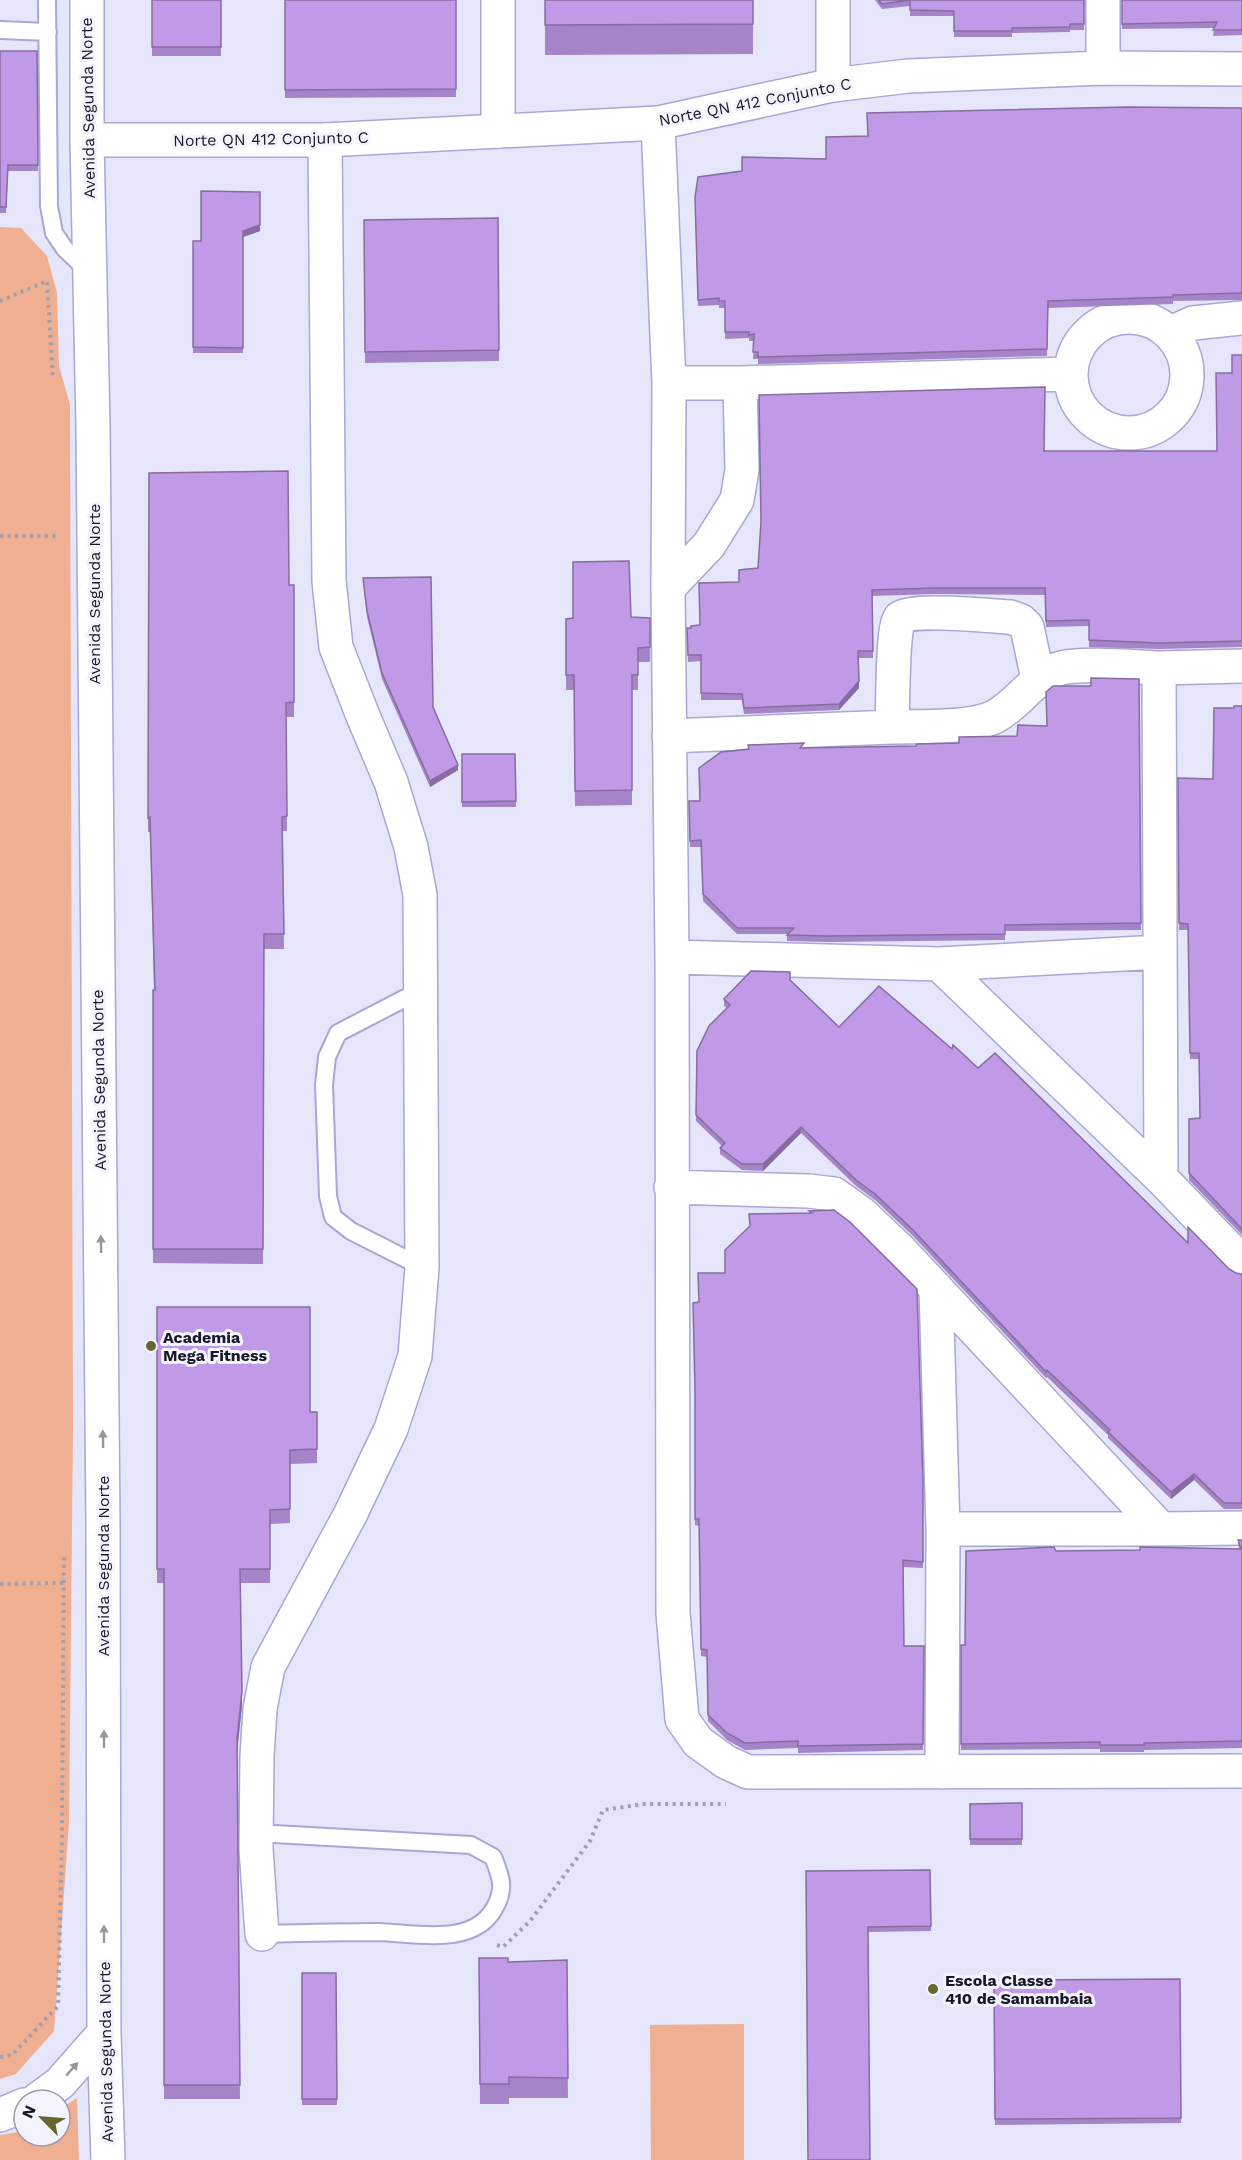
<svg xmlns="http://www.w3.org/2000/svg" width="1242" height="2160" viewBox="0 0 1242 2160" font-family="'Work Sans',sans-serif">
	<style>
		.green { fill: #f0af90 }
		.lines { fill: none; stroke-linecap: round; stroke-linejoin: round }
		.lane-casing { stroke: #a8a7d6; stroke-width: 20 }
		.street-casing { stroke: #a8a7d6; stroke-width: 36 }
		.secondary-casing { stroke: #a8a7d6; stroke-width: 36 }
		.path { stroke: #9f9fb2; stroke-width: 4; stroke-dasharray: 3 4.5; stroke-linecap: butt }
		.lane { stroke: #fff; stroke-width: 16 }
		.street { stroke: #fff; stroke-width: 33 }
		.secondary { stroke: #fff; stroke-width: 33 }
		.wall { fill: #a584c7 }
		.shaded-wall { fill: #866ca2 }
		.building { fill: #c09ae7; stroke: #866ca2; stroke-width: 1.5 }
		.oneway { fill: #98979f }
		.poi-dot { fill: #676531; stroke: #f4f4fe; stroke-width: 2 }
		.labels { text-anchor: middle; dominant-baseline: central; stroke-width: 6; stroke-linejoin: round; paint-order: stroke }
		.street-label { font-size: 16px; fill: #19182a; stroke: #f4f4fe }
		.poi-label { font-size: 16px; font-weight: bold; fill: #19182a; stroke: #f4f4fe; text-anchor: start }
	</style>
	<rect width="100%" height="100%" fill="#e6e6fa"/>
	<path class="green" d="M 0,227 L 21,228 L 47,256 L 57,293 L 59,366 L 70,405 L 73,1430 L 69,1823 L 54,2031 L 16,2074 L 0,2079 Z
		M 744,2024 L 744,2160 L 651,2160 L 650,2025 Z
		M 77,2098 L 79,2160 L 0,2160 L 0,2135 L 24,2131 L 24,2136 L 60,2136 L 60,2109 Z"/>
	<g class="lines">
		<defs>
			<path id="lane" d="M 47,0 L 49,206 L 54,233 L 65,249 L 88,271
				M 0,30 L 48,32
				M 421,990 L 338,1033 L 327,1057 L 324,1085 L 328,1196 L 333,1217 L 351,1231 L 422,1267
				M 256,1833 L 471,1845 L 493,1857 C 501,1877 506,1889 494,1909 C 472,1947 415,1933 378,1932 C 340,1932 301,1933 262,1934"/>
			<path id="street" d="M 498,0 L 498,131
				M 1103,68 L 1103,0
				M 833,85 L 833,0
				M 658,123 L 669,383 L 668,588 L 672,957 L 673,1613 L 682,1719 L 698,1742 L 726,1762 L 748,1772 L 1242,1771
				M1071 375a58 58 0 1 1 116 0a58 58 0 1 1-116 0Z
				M 1171,333 L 1193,323 L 1242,318
				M 669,383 L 740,383 L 1070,374
				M 668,588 L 709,545 L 737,500 L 742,470 L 740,383
				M 1038,679 L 1027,627 L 1021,621 L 1010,617 C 990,616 913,608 900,618 C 892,625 893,711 892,727 C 921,726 972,729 996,716 C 1019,703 1032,679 1058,669 C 1078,662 1135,667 1159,668
				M 669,736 L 892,727
				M 672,957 L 939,964 L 1161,1178 L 1242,1262
				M 939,964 L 1160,952
				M 1161,1178 L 1159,668 L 1242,666
				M 671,1187 L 809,1191 L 834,1194 L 862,1214 L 900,1250 L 1161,1529 L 1242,1528
				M 936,1288 L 943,1529 L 942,1772
				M 943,1529 L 1161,1529
				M 262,1934 L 256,1849 L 257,1756 L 260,1709 L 268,1667 L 350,1515 L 391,1429 L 415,1356 L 422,1267 L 420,895 L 411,847 L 391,782 L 363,716 L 336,647 L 329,581 L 325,140"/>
			<path id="secondary" d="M 87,0 L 87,140 L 93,426 L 103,1523 L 104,2033 L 108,2160
				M 87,140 L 325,140 L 658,123 L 833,85 L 908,76 L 1103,68 L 1242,69
				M 37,2100 L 60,2083 L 104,2033
				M 0,2115 L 24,2105"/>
		</defs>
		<use href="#lane" class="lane-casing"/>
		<use href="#street" class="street-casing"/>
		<use href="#secondary" class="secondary-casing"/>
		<path class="path" d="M 0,301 L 47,281 L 53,378
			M 0,536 L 59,536
			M 0,1584 L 65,1583
			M 497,1945 L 503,1947 L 530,1921 L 590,1841 L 603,1810 L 644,1804 L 726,1804
			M 0,2057 L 12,2055 L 58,2006 L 62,1839 L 64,1555"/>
		<use href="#lane" class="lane"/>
		<use href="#street" class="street"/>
		<use href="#secondary" class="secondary"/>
	</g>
	<path class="wall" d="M 152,0 L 221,0 L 221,56 L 152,56 Z
		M 285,0 L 456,0 L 456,97 L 285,98 Z
		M 545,0 L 753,0 L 753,54 L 545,55 Z
		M 875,0 L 1084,0 L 1084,30 L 1070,30 L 1070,32 L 1012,33 L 1012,37 L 954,37 L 954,16 L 910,16 L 910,6 L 882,9 Z
		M 1122,0 L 1242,0 L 1242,35 L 1213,36 L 1214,28 L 1122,29 Z
		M 0,51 L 37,51 L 38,171 L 8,171 L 6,213 L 0,213 Z
		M 1242,108 L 1242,300 L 1173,301 L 1173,304 L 1048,308 L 1047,356 L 758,364 L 758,359 L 753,359 L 754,341 L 749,341 L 749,338 L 725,339 L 725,308 L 719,308 L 719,305 L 698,306 L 695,197 L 826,159 L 867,136 Z
		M 260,192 L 260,231 L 243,237 L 243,353 L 193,353 L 193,241 L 201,241 Z
		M 498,218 L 499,361 L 365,363 L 364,220 Z
		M 1242,355 L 1242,647 L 1159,649 L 1089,647 L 1089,626 L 1046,627 L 1045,595 L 935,594 L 872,596 L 873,658 L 858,658 L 859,688 L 839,710 L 744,714 L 742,700 L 701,700 L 701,661 L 688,662 L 687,628 L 691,628 L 700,625 L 739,582 L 758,568 L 1044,451 L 1217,451 L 1232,373 Z
		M 363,578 L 433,707 L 458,770 L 430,787 L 382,679 L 367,617 Z
		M 289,585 L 294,585 L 294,717 L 286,717 L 287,831 L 282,831 L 284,949 L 264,949 L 263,1264 L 153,1263 L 153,990 L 154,990 L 150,832 L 148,832 L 148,818 Z
		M 631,617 L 650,618 L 650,662 L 638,662 L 638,690 L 632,690 L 632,805 L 575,806 L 574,690 L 566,690 L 566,619 Z
		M 1139,679 L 1141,930 L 1005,931 L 1005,940 L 828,942 L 787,941 L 787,935 L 788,934 L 737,934 L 703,901 L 701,847 L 690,847 L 689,801 L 700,801 L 804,748 L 916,746 L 959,743 L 1017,736 L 1047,726 L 1091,686 Z
		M 1242,706 L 1242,1235 L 1189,1180 L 1189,1119 L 1200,1118 L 1199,1059 L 1190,1059 L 1188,930 L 1179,930 L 1178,778 L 1213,779 L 1234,708 Z
		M 462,754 L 515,754 L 516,807 L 462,807 Z
		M 790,980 L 839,1027 L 952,1049 L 978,1068 L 1188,1243 L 1236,1273 L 1242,1274 L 1242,1509 L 1224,1509 L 1194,1480 L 1171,1499 L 1108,1438 L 1108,1435 L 1047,1377 L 1046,1378 L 913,1236 L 875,1200 L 856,1186 L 801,1133 L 763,1171 L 742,1170 L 720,1154 L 720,1148 L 722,1146 L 696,1121 L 697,1051 L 727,1008 L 724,1006 L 724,999 Z
		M 834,1210 L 923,1482 L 923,1568 L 903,1567 L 904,1646 L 924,1646 L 923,1750 L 798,1753 L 798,1748 L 745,1750 L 727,1740 L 708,1721 L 707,1657 L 701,1656 L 699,1526 L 695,1525 L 695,1394 L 725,1273 L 809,1213 L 809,1211 Z
		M 157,1307 L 310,1412 L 317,1412 L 317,1463 L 290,1464 L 290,1523 L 270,1524 L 270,1583 L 240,1583 L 242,1705 L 237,1752 L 240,2099 L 164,2099 L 164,1583 L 157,1583 Z
		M 1238,1540 L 1242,1540 L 1242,1748 L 1144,1750 L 1144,1752 L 1100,1752 L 1100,1749 L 961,1750 L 961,1645 L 965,1645 L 1056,1551 L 1239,1549 Z
		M 1022,1803 L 1022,1845 L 970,1845 L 970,1804 Z
		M 930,1870 L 931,1931 L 868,1932 L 806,1871 Z
		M 479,1958 L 508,1962 L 567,1960 L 568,2098 L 509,2098 L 509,2104 L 480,2104 Z
		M 302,1973 L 336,1973 L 337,2105 L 302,2105 Z
		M 1180,1979 L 1181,2123 L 995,2125 L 994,1980 Z"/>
	<path class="shaded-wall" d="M 260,225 L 260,231 L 243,237 L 243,231 Z
		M 859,681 L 859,688 L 839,710 L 839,704 Z
		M 458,765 L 458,770 L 430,787 L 430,781 Z
		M 801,1127 L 801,1133 L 763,1171 L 763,1164 Z
		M 1194,1474 L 1194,1480 L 1171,1499 L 1171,1492 Z
		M 242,1691 L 242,1705 L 237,1753 L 237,1739 Z"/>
	<path class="building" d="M 152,0 L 221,0 L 221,47 L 152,47 Z
		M 285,0 L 456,0 L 456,89 L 285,90 Z
		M 545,0 L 753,0 L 753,24 L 545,25 Z
		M 879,0 L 910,0 L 882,4 Z
		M 910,0 L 1084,0 L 1084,24 L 1070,24 L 1070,27 L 1012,28 L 1012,31 L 954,31 L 954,11 L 910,10 Z
		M 1122,0 L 1242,0 L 1242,30 L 1213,30 L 1217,22 L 1122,24 Z
		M 0,51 L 37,51 L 38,165 L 8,165 L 6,207 L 0,207 Z
		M 1127,107 L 1242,108 L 1242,293 L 1173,295 L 1173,297 L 1048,301 L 1047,349 L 758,357 L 758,352 L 753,352 L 754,334 L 749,335 L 749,332 L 725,332 L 725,301 L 719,301 L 719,298 L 698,300 L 695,197 L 698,177 L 742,171 L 742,157 L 826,159 L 826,137 L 868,136 L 867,113 Z
		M 201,191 L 260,192 L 260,225 L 243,231 L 243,348 L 193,347 L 193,241 L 201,241 Z
		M 498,218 L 499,350 L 365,352 L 364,220 Z
		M 1232,355 L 1242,355 L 1242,641 L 1159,643 L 1089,640 L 1089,620 L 1046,621 L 1045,588 L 935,588 L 872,590 L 873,651 L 858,651 L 859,681 L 839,704 L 744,708 L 742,694 L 701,693 L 701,655 L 688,655 L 687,628 L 691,628 L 691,626 L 700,625 L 699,583 L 739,582 L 739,570 L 758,568 L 761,522 L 759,395 L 1045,387 L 1044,451 L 1217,451 L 1216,373 L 1232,373 Z
		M 288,471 L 289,585 L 294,585 L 294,702 L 286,703 L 287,816 L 282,817 L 284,934 L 264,934 L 263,1249 L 153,1249 L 153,990 L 155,990 L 150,817 L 148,818 L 149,473 Z
		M 629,561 L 631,617 L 650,618 L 650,647 L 638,648 L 638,675 L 632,675 L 632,790 L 575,791 L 574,675 L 566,675 L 566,619 L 573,618 L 573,562 Z
		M 431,577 L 433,707 L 458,765 L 430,781 L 382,673 L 367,611 L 363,578 Z
		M 1091,678 L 1139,679 L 1141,923 L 1005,925 L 1005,934 L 828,936 L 787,935 L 794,928 L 737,928 L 703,894 L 701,840 L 690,841 L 689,801 L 700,801 L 699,768 L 721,752 L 749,749 L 748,745 L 804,743 L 800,748 L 916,746 L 917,744 L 959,743 L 959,737 L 1017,736 L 1018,725 L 1047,726 L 1046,692 L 1053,686 L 1091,686 Z
		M 1234,706 L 1242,706 L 1242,1229 L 1189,1173 L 1189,1119 L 1200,1118 L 1199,1053 L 1190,1053 L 1188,924 L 1179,923 L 1178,778 L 1213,779 L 1214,708 L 1234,708 Z
		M 462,754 L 515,754 L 516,801 L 462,802 Z
		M 751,971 L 790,972 L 790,980 L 839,1027 L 879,986 L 952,1049 L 953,1045 L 978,1068 L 995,1053 L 1188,1243 L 1188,1227 L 1229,1269 L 1236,1273 L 1242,1274 L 1242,1503 L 1224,1503 L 1194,1474 L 1171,1492 L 1108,1432 L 1110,1430 L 1047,1370 L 1046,1372 L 913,1230 L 875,1194 L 856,1180 L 801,1127 L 763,1164 L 742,1164 L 720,1148 L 725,1143 L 696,1115 L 697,1051 L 709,1026 L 730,1005 L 724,999 Z
		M 834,1210 L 850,1222 L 917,1289 L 923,1482 L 923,1562 L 903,1560 L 904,1646 L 924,1646 L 923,1744 L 798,1746 L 798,1741 L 745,1743 L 727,1733 L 708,1715 L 707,1650 L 701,1649 L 699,1519 L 695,1519 L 695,1389 L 693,1303 L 699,1302 L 698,1273 L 725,1273 L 725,1250 L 750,1226 L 749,1214 L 812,1213 L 809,1211 Z
		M 157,1307 L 310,1307 L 310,1412 L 317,1412 L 317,1449 L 290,1450 L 290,1509 L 270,1510 L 270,1569 L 240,1569 L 242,1691 L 237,1739 L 240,2085 L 164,2085 L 164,1569 L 157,1569 Z
		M 1238,1540 L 1242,1540 L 1242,1741 L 1144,1743 L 1144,1745 L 1100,1745 L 1100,1742 L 961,1744 L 961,1645 L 965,1645 L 966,1551 L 1054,1547 L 1056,1551 L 1140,1550 L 1140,1547 L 1241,1549 Z
		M 1022,1803 L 1022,1839 L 970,1839 L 970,1804 Z
		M 930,1870 L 931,1926 L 868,1927 L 870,2160 L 808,2160 L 806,1871 Z
		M 479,1958 L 508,1958 L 508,1962 L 567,1960 L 568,2078 L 509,2077 L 509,2084 L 480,2084 Z
		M 302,1973 L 336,1973 L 337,2099 L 302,2099 Z
		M 1180,1979 L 1181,2118 L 995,2119 L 994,1980 Z"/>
	<defs><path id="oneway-solid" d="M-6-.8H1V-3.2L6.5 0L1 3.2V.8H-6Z" transform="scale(1.5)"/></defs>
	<g class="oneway">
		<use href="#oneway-solid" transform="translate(101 1244) rotate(-91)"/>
		<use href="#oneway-solid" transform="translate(103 1439) rotate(-91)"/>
		<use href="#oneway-solid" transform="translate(104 1739) rotate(-90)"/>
		<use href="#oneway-solid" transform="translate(104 1934) rotate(-90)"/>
		<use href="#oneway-solid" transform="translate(72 2069) rotate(-49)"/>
	</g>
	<g class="poi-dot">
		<circle cx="151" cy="1346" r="6"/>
		<circle cx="933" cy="1989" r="6"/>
	</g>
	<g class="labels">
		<g class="street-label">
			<text transform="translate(755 102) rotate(-11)">Norte QN 412 Conjunto C</text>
			<text transform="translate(88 108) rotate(-91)">Avenida Segunda Norte</text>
			<text transform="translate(271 139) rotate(-1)">Norte QN 412 Conjunto C</text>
			<text transform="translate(94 594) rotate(-90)">Avenida Segunda Norte</text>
			<text transform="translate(99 1080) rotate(-91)">Avenida Segunda Norte</text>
			<text transform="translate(103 1566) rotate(-90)">Avenida Segunda Norte</text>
			<text transform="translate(106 2052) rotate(-91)">Avenida Segunda Norte</text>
		</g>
		<g class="poi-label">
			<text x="163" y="1337">Academia<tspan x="163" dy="18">Mega Fitness</tspan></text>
			<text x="945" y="1980">Escola Classe<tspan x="945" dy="18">410 de Samambaia</tspan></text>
		</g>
	</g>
	<g transform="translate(42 2118) rotate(295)"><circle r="28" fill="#f4f4fe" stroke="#9c9ca9" stroke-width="1.5"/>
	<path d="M0-4.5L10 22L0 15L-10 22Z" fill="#676531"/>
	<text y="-9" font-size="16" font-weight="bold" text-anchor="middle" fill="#19182a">N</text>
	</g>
</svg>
